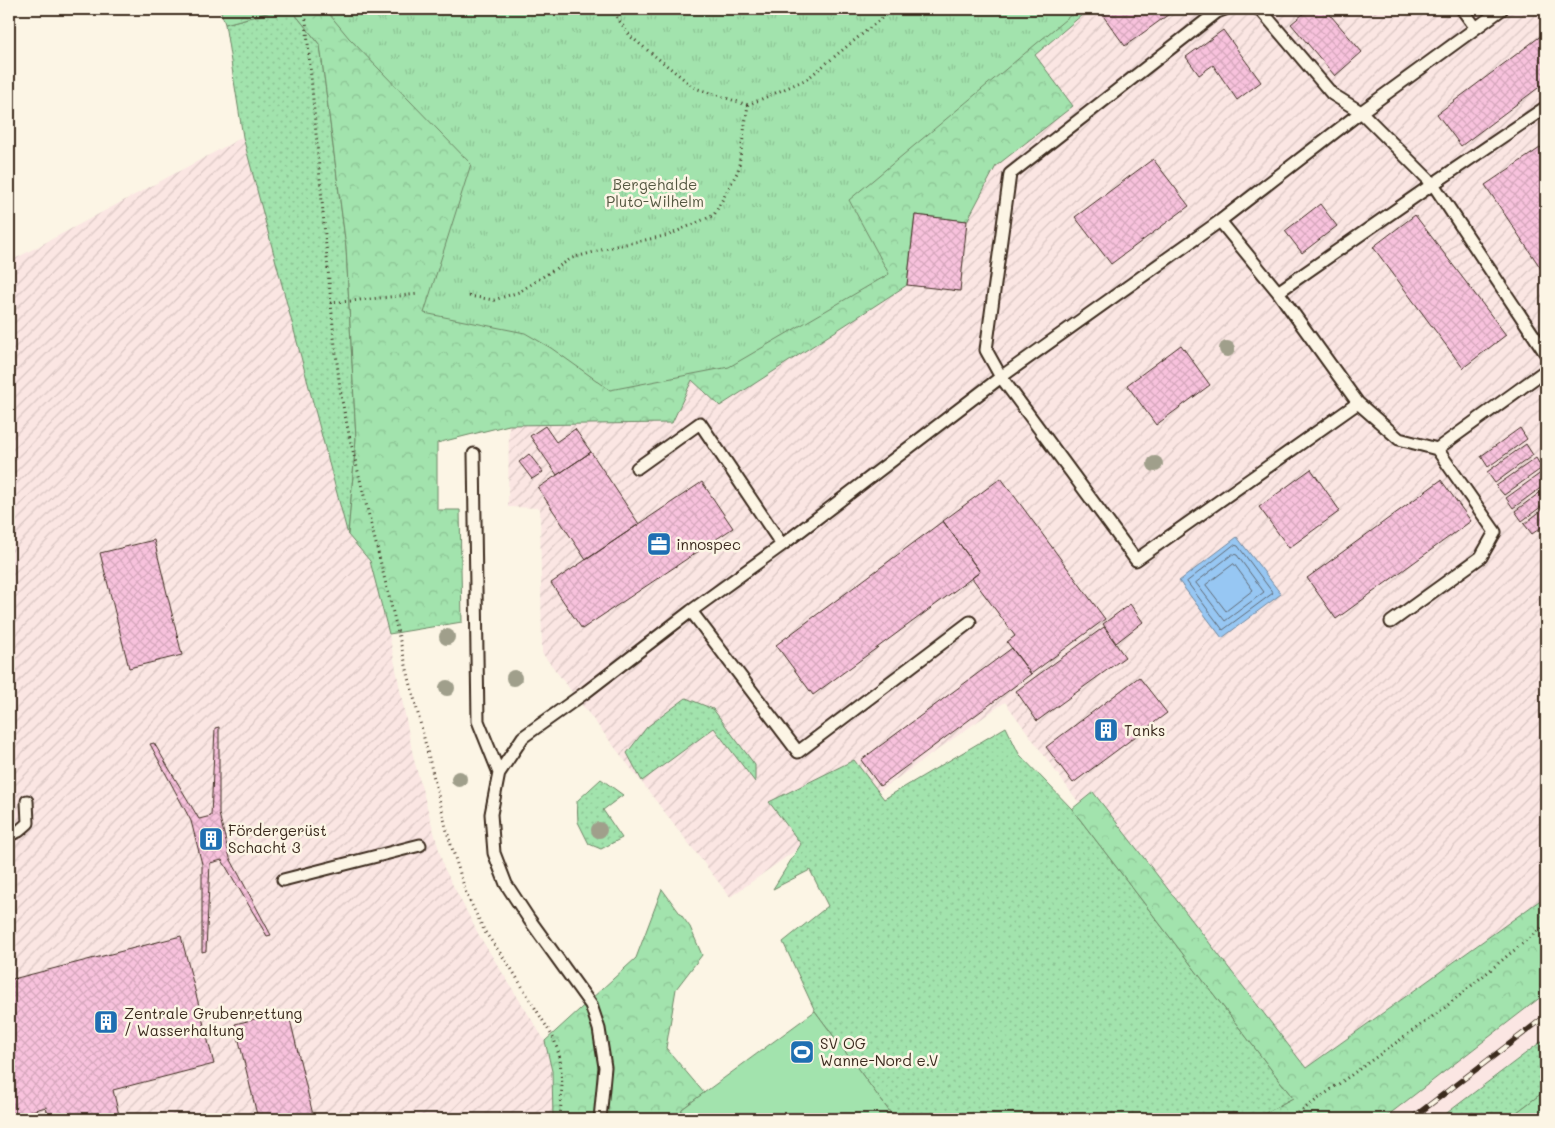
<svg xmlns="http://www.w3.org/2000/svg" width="1555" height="1128" viewBox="0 0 1555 1128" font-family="Mali,sans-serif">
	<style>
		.built { fill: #fbe6e3 }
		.industrial { fill: url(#industrial-furrows) }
		.grass { fill: url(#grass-dots); stroke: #6e8666 }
		.forest { fill: url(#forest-crowns); stroke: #6e8666 }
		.park { fill: url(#park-tufts); stroke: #6e8666 }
		.garden { fill: #a2e3ad; stroke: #6e8666 }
		.water { fill: #97c7f3; stroke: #72889e }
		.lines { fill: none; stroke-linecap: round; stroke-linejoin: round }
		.shore { stroke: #606973; stroke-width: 1 }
		.building { fill: url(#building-cross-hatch); stroke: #3b2a1e }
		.service-casing { stroke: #3b2a1e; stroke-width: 15 }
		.path { stroke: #3b2a1e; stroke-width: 3; stroke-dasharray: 1 4; stroke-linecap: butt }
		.service { stroke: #fcf5e5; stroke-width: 11 }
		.rail-casing { stroke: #3b2a1e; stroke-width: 5.5 }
		.rail { stroke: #fcf5e5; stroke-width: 4; stroke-dasharray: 11; stroke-linecap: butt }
		.tree { fill: #a09f8b }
		.labels { text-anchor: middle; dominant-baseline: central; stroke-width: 5; stroke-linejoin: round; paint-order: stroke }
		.park-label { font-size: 15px; fill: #555842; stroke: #fcf5e5 }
		.poi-label { font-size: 15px; fill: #3b2a1e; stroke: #fcf5e5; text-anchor: start }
	</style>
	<defs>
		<pattern id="industrial-furrows" width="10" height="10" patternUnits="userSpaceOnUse" patternTransform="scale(1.25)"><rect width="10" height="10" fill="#fbe6e3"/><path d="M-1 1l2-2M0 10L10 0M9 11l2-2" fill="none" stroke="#d8c5c2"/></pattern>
		<pattern id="grass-dots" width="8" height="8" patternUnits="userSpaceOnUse" patternTransform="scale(1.25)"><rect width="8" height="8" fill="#a2e3ad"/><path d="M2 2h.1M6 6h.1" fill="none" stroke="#8cc394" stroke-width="1.8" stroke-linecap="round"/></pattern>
		<pattern id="forest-crowns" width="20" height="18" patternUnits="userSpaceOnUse" patternTransform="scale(1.25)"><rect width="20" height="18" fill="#a2e3ad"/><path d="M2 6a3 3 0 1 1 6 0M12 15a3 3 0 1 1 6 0" fill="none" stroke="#8cc394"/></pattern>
		<pattern id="park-tufts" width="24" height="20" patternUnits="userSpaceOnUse" patternTransform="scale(1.25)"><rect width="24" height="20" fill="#a2e3ad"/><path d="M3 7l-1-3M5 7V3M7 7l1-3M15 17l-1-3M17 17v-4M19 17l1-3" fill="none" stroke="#8cc394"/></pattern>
		<pattern id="building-cross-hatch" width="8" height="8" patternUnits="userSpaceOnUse" patternTransform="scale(1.25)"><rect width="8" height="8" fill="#f8c2dd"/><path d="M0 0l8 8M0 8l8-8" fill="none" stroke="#d6a7bd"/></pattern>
	</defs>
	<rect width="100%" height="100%" fill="#fcf5e5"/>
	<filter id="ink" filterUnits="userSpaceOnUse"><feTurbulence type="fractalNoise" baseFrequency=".02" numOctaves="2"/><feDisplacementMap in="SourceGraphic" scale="10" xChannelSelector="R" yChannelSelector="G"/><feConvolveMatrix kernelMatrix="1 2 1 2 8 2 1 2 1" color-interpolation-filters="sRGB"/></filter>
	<g filter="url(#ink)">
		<path class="built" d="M 1546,993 L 1546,1038 L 1439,1119 L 1383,1119 Z"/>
		<path class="industrial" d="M 1089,9 L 1546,9 L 1546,896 L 1306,1068 L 1094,793 L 1079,803 L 1005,702 L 730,897 L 542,653 L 540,508 L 508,507 L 509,425 L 672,423 L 692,380 L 914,211 L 1073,106 L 1034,55 Z
			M 243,137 L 348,535 L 370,561 L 389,634 L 414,760 L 444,868 L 480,937 L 545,1041 L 552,1071 L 553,1119 L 9,1119 L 9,262 Z"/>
		<path class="grass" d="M 282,9 L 291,9 L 320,45 L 346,247 L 356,439 L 348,535 L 243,137 L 225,24 Z
			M 686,698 L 713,709 L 755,765 L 755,782 L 714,728 L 642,781 L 627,753 L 647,727 Z
			M 1006,727 L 1019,754 L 1072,809 L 1293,1098 L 1255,1119 L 895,1119 L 815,1011 L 783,942 L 828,906 L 810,870 L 773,889 L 801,844 L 769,802 L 854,760 L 884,799 Z
			M 601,779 L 623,795 L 603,810 L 622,838 L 601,849 L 589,844 L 578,822 L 577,801 Z
			M 1546,1038 L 1546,1090 L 1508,1119 L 1439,1119 Z"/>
		<path class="forest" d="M 220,9 L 282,9 L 225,24 Z
			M 291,9 L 1089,9 L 1035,55 L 1073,106 L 996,166 L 967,221 L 915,215 L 907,285 L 720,406 L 692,380 L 672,423 L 509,425 L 437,443 L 437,510 L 460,510 L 462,622 L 389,634 L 370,561 L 348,535 L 356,439 L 346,247 L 320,45 Z
			M 1093,792 L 1306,1068 L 1546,896 L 1546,993 L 1383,1119 L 1255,1119 L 1293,1098 L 1072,809 Z
			M 662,889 L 690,927 L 702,955 L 676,989 L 666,1048 L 704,1093 L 682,1109 L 681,1119 L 553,1119 L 552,1071 L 545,1041 L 636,958 Z"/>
		<path class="park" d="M 325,9 L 1078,9 L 849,200 L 889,274 L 729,367 L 610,390 L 551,348 L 525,333 L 424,313 L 471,164 L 349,38 Z"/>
		<path class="garden" d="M 815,1011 L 895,1119 L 681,1119 L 682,1109 Z
			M 1546,1090 L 1546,1119 L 1508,1119 Z"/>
		<path class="water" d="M 1237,537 L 1281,594 L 1222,638 L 1179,581 Z"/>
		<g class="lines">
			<path class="shore" d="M 1234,545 L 1238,546 L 1273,593 L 1223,630 L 1187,582 Z
				M 1233,554 L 1237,555 L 1264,592 L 1225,621 L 1196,583 Z
				M 1234,564 L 1253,590 L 1226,611 L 1206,585 Z"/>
		</g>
		<path class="building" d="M 1107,9 L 1176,9 L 1125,46 L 1101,13 Z
			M 1309,9 L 1325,9 L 1362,52 L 1335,76 L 1291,24 Z
			M 1223,30 L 1261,82 L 1237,100 L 1213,65 L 1199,75 L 1186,57 Z
			M 1546,32 L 1546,82 L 1461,146 L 1437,114 Z
			M 1546,144 L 1546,276 L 1485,185 Z
			M 1153,159 L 1189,206 L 1111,264 L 1075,217 Z
			M 1320,204 L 1337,226 L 1302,253 L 1285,231 Z
			M 915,215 L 967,221 L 960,291 L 907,285 Z
			M 1415,215 L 1506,335 L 1463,368 L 1373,247 Z
			M 1181,345 L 1210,385 L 1156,425 L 1127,385 Z
			M 545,426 L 556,442 L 575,429 L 591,452 L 557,475 L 530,436 Z
			M 1520,428 L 1527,439 L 1488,467 L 1481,456 Z
			M 1526,444 L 1533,455 L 1495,483 L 1487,472 Z
			M 591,452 L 639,524 L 586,560 L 538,488 Z
			M 529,454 L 543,472 L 532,479 L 519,462 Z
			M 1536,458 L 1542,468 L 1504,495 L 1496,486 Z
			M 1311,469 L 1340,511 L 1289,548 L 1259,507 Z
			M 1545,470 L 1546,472 L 1546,484 L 1513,508 L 1506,498 Z
			M 1001,478 L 1105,619 L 1031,674 L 1007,642 L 1015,636 L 972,578 L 980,572 L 943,521 Z
			M 1441,480 L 1471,521 L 1336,619 L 1307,578 Z
			M 702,482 L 733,528 L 582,629 L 551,583 Z
			M 1546,488 L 1546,503 L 1522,521 L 1515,511 Z
			M 1546,507 L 1546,524 L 1532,534 L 1524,524 Z
			M 943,521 L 980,572 L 813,695 L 776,645 Z
			M 154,540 L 182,655 L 129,668 L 100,553 Z
			M 1130,604 L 1143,622 L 1116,643 L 1103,624 Z
			M 1104,627 L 1125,657 L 1037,721 L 1016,691 Z
			M 1012,648 L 1031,674 L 880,786 L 861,760 Z
			M 1139,677 L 1167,713 L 1073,783 L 1046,747 Z
			M 219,727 L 219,814 L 230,858 L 271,935 L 267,936 L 222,860 L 210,863 L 206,951 L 202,952 L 202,864 L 191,821 L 150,744 L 154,743 L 199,819 L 211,816 L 215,728 Z
			M 181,936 L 214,1064 L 113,1090 L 120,1119 L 49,1119 L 46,1107 L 9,1117 L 9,980 Z
			M 288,1011 L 314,1119 L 258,1119 L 235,1024 Z"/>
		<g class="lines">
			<defs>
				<path id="service" d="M 1225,9 L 1217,12 L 1010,174 L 986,350 L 1001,377 L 1220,221 L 1361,112 L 1502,9
					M 1258,9 L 1260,9 L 1332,94 L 1361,112 L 1433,184 L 1278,292
					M 1462,9 L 1476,28
					M 1546,107 L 1433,184 L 1546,354
					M 1220,221 L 1278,292 L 1358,403
					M 474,454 L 478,721 L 499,773
					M 637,468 L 700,423 L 782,545
					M 691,611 L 782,545 L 1001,377 L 1136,560 L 1358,403 L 1399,439 L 1437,449 L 1546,370
					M 1391,622 L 1481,557 L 1495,532 L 1437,449
					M 9,835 L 19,831 L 28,823 L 27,801
					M 283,880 L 420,845
					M 600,1119 L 605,1067 L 599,1029 L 591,1005 L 529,919 L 506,884 L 494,853 L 491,814 L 499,773 L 523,737 L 586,692 L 691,611 L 798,752 L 970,622"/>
			</defs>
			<use href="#service" class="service-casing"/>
			<path class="path" d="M 305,9 L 334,337 L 341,396 L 350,439 L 448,835 L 466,893 L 485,932 L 509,965 L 554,1039 L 560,1058 L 562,1085 L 560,1119
				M 611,9 L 631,37 L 695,88 L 748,105
				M 693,9 L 724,13 L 733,9
				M 469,296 L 494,300 L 519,292 L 572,258 L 616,246 L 669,235 L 714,215 L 738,171 L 748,105 L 807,79 L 893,9
				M 330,303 L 419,294
				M 1290,1119 L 1443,1009 L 1546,924"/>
			<use href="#service" class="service"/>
			<defs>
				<path id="rail" d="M 1411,1119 L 1546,1016"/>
			</defs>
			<use href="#rail" class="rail-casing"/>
			<use href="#rail" class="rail"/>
		</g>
		<g class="tree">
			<circle cx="1227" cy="349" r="8"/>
			<circle cx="1155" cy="464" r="8"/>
			<circle cx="447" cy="637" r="8"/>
			<circle cx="514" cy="678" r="8"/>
			<circle cx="447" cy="688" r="8"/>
			<circle cx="459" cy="779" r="8"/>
			<circle cx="599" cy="830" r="8"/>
		</g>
	</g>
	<defs>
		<symbol id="office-square" viewBox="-11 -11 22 22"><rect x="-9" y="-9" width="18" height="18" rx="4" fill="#1f6fb2" stroke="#fcf5e5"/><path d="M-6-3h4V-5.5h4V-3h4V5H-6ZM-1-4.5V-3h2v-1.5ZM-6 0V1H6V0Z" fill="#fff"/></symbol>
		<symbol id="building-square" viewBox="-11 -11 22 22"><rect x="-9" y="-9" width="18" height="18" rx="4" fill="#1f6fb2" stroke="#fcf5e5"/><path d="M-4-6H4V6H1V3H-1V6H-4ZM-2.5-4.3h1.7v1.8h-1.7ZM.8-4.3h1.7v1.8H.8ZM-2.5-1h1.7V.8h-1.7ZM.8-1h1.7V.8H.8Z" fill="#fff"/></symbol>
		<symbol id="stadium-square" viewBox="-11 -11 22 22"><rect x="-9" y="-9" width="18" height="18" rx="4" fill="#1f6fb2" stroke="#fcf5e5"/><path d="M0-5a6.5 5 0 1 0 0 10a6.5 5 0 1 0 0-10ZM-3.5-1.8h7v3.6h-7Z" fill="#fff"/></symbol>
	</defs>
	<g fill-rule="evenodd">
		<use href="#office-square" x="645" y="530" width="28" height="28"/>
		<use href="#building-square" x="1092" y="716" width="28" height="28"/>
		<use href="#building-square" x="197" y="825" width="28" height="28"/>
		<use href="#building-square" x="92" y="1008" width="28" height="28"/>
		<use href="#stadium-square" x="788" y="1038" width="28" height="28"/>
	</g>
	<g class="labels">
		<g class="park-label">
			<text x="655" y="184">Bergehalde<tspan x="655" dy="17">Pluto-Wilhelm</tspan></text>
		</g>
		<g class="poi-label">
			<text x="676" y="544">innospec</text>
			<text x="1124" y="730">Tanks</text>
			<text x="228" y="830">Fördergerüst<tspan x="228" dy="17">Schacht 3</tspan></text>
			<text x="124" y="1013">Zentrale Grubenrettung<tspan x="124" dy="17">/ Wasserhaltung</tspan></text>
			<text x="820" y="1043">SV OG<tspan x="820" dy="17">Wanne-Nord e.V</tspan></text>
		</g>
	</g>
	<rect width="1555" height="1128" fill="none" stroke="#fcf5e5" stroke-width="30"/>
	<rect x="15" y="15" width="1525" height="1098" fill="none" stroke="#3b2a1e" stroke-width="2" filter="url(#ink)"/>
</svg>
